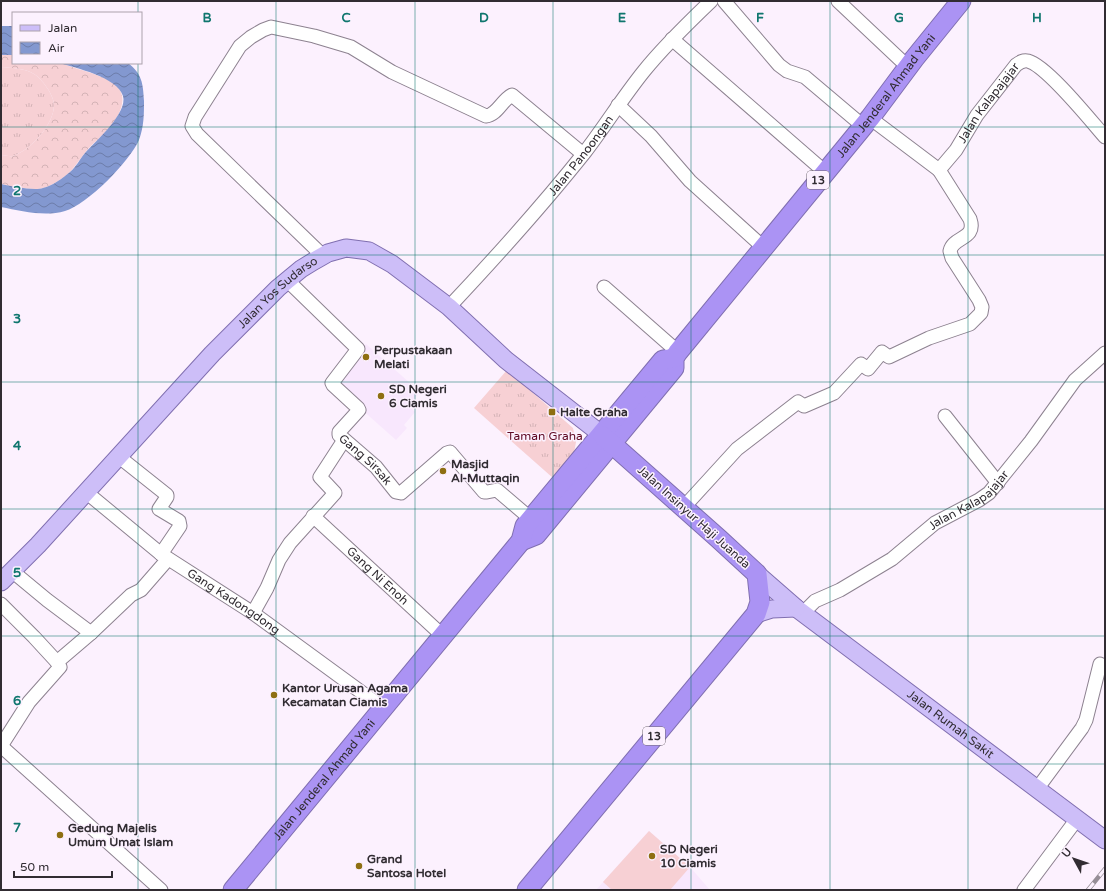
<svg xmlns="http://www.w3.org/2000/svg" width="1106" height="891" viewBox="0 0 1106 891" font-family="'Varela Round',sans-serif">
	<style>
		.built { fill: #f8e7fd }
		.grass { fill: url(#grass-tufts) }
		.forest { fill: url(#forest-crowns) }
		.pitch { fill: #f7d0d4 }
		.water { fill: url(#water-waves) }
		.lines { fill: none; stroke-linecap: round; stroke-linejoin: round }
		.minor-casing { stroke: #8d8290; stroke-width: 15 }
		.major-casing { stroke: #806fb0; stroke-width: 19 }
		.highway-casing { stroke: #806fb0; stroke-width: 21 }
		.minor { stroke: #fff; stroke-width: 13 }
		.major { stroke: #cdbef8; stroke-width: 17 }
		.highway { stroke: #ab93f4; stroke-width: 19 }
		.rail-casing { stroke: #968e97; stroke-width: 4.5 }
		.rail { stroke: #fcf1fe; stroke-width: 3; stroke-dasharray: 9; stroke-linecap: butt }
		.grid { fill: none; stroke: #0f766e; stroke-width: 1; stroke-opacity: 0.55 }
		.poi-dot { fill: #8e6f12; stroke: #fcf1fe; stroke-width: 1.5 }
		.labels { text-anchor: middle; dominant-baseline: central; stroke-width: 3; stroke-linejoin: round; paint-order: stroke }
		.shield { fill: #fcf1fe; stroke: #6e676f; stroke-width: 1 }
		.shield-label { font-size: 11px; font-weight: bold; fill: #312c32 }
		.street-label { font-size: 12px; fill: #312c32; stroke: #fcf1fe }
		.poi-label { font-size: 12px; font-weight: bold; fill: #312c32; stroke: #fcf1fe; text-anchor: start }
		.park-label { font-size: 12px; fill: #5f0a23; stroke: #fcf1fe }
		.grid-label { font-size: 13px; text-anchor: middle; font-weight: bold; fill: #0f766e; stroke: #fcf1fe; stroke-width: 3; stroke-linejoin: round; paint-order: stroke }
	</style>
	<defs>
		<pattern id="grass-tufts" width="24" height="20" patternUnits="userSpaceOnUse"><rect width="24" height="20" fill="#f7d0d4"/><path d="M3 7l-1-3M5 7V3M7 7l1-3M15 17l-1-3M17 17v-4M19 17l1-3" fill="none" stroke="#d4b3b6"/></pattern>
		<pattern id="forest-crowns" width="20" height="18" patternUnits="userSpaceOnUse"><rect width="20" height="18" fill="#f7d0d4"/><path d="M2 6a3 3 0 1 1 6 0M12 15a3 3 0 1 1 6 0" fill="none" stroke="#d4b3b6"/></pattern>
		<pattern id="water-waves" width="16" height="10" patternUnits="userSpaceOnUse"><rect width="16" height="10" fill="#8398d0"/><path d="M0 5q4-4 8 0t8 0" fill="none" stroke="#6c7ca9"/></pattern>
	</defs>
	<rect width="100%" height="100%" fill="#fcf1fe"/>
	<path class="built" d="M 366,344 L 420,392 L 408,405 L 415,412 L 404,425 L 407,428 L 396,440 L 333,384 L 355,355 Z
		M 649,831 L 690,867 L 710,890 L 596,890 Z"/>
	<path class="grass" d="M 1,67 C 11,68 25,68 34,74 C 42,79 54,95 54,105 C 54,124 31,150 13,156 C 10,157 5,155 1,155 Z
		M 507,370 L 573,428 L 576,442 L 574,453 L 553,478 L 474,408 Z"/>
	<path class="forest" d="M 1,55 L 13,55 L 13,63 C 28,63 44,61 59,63 C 66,64 74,68 82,70 C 96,75 127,82 122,104 C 119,122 100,137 88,149 C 82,156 77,164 71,171 C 65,177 52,186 43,188 C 34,191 11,186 1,184 L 1,155 C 5,155 10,157 13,156 C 31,150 54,124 54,105 C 54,95 42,79 34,74 C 25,68 11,68 1,67 Z"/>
	<path class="pitch" d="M 649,831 L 690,867 L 670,890 L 612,890 L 603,882 Z"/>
	<path class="water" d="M 1,26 L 13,26 L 13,55 L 1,55 Z
		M 59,63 L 128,63 C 142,74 143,83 144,101 C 144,115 144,126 139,140 C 130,161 87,205 65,211 C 45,217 21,211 1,207 L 1,184 C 11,186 34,191 43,188 C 52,186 63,178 70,172 C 76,167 80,159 85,153 C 95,142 128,113 123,96 C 117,77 76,68 59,63 Z"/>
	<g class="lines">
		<defs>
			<g id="minor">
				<path d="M 724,1 L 779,65 L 787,71 L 805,77 L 863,126"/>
				<path d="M 838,1 L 908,67"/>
				<path d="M 672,39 L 825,172"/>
				<path d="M 618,105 L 651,136 L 690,181 L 763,247"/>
				<path id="s1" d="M 870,118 L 939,170 L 956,150 L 977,115 L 1016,65 C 1020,62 1023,60 1028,61 C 1047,66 1091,121 1105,137"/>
				<path d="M 323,256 L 197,134 L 192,126 L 195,117 L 240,46 L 251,37 L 263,30 L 271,27 L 314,36 L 351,47 L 392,72 L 486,116 C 497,115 502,100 512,95 L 583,154"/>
				<path id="s2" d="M 287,280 L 358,349 L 332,383 L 333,385 L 358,408 L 359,410 L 339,432 L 339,435 L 376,467 L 396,492 L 401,493 L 447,453 L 450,452 L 484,492 L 487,492 L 497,490 L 531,519"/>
				<path d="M 604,287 L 678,352"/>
				<path id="s3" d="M 449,307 C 496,257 542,206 585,152 C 605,126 623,97 644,71 C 664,46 688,23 711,1"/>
				<path d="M 945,416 L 998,483"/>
				<path d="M 118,456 L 167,495 L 167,497 L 159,509 L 179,521 L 180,526 L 161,554"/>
				<path id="s4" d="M 86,492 L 161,554 L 253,613 L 383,708"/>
				<path d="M 684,507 L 737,449 L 798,402 L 804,406 L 834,393 L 861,364 L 868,369 L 882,352 L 889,357 L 929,338 L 970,324 L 981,313 L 982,307 L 979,300 L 952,258 L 950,251 C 953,236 977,240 970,219 L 939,170"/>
				<path id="s5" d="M 313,516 L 443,636"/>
				<path d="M 12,571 L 47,600 L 91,633"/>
				<path d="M 1,604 L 34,637 L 57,662 L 60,667 L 29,702 L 1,746"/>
				<path d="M 253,613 L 267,588 L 279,560 L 290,543 L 335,493 L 320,477 L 344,440"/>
				<path id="s6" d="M 803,613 L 815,601 L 840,590 L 892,559 L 935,523 L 979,500 L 989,493 L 1031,441 L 1075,380 L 1105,353"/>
				<path d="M 57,662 L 91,633 L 131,595 L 141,590 L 168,559"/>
				<path d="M 1,746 L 161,890"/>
				<path d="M 1037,789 L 1082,728 L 1086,720 L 1100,664"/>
				<path d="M 1024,890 L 1077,819"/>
			</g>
			<g id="major">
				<path id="s7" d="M 757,574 L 796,608 L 1105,840"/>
				<path id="s8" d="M 1,582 L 38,545 L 212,354 L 278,288 L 301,269 L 314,261 L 328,253 L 346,248 L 369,251 L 392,264 L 449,307 L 506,360 L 601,434"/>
				<path d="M 756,614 L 772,609 L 796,608"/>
			</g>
			<g id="highway">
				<path id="s9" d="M 521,541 L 536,535 L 674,368 L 674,358 L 678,352 L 870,118 L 914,59 L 961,1"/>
				<path id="s10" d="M 233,890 L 521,541 L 525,526 L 663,360 L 674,358"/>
				<path d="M 527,890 L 756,614 L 760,602 L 757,574 L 719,539 L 603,436"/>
			</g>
		</defs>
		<use href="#minor" class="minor-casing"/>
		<use href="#major" class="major-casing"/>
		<use href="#highway" class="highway-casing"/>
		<use href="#minor" class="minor"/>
		<use href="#major" class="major"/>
		<use href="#highway" class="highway"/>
		<defs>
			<path id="rail" d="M 1088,890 L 1105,869"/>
		</defs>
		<use href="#rail" class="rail-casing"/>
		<use href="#rail" class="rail"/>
	</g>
	<path class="grid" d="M 138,1 L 138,13M 276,1 L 276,890M 415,1 L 415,890M 553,1 L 553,890M 691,1 L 691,890M 830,1 L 830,890M 968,1 L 968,890M 138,63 L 138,890M 1,127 L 1105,127M 1,255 L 1105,255M 1,382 L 1105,382M 1,509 L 1105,509M 1,636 L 1105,636M 1,764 L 1105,764"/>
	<g class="poi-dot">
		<circle cx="366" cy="357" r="4"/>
		<circle cx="381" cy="396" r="4"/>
		<rect x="548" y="408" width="8" height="8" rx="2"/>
		<circle cx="443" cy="471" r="4"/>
		<circle cx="274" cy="695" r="4"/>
		<circle cx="60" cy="835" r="4"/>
		<circle cx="652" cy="856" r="4"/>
		<circle cx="359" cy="866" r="4"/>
	</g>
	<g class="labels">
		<g class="shield">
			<rect x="807" y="171" width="22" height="18" rx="3"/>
			<rect x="643" y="727" width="22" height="18" rx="3"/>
		</g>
		<g class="shield-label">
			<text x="818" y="180">13</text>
			<text x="654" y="736">13</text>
		</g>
		<g class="street-label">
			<text stroke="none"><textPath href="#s9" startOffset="580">Jalan Jenderal Ahmad Yani</textPath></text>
			<text stroke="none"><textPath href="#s1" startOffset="170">Jalan Kalapajajar</textPath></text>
			<text stroke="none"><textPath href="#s3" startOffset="201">Jalan Panoongan</textPath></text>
			<text stroke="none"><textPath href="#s8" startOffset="401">Jalan Yos Sudarso</textPath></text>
			<text stroke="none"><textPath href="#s2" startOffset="249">Gang Sirsak</textPath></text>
			<text stroke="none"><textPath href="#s6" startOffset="202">Jalan Kalapajajar</textPath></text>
			<text transform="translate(694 517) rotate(42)">Jalan Insinyur Haji Juanda</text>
			<text stroke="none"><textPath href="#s5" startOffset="88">Gang Ni Enoh</textPath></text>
			<text stroke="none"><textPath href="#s4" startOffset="184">Gang Kadongdong</textPath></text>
			<text stroke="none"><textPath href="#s7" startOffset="245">Jalan Rumah Sakit</textPath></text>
			<text stroke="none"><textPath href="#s10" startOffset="143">Jalan Jenderal Ahmad Yani</textPath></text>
		</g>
		<g class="poi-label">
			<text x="374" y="350">Perpustakaan<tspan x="374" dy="14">Melati</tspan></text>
			<text x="389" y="389">SD Negeri<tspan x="389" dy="14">6 Ciamis</tspan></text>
			<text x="560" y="412">Halte Graha</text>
			<text x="451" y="464">Masjid<tspan x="451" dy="14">Al-Muttaqin</tspan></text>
			<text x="282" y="688">Kantor Urusan Agama<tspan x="282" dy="14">Kecamatan Ciamis</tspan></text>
			<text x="68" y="828">Gedung Majelis<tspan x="68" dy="14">Umum Umat Islam</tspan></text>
			<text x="660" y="849">SD Negeri<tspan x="660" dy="14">10 Ciamis</tspan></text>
			<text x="367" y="859">Grand<tspan x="367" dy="14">Santosa Hotel</tspan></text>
		</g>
		<g class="park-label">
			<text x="545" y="436">Taman Graha</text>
		</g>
	</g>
	<g class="grid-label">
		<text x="207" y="22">B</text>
		<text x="346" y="22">C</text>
		<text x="484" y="22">D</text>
		<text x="622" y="22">E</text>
		<text x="760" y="22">F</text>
		<text x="899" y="22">G</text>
		<text x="1037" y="22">H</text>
		<text x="17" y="195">2</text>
		<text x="17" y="323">3</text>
		<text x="17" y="450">4</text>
		<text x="17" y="577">5</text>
		<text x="17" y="705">6</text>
		<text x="17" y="832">7</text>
	</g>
	<rect width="1106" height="891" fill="none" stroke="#312c32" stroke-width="4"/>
	<rect x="12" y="12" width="130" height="52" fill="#fcf1fe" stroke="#aba2ac"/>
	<rect x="20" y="25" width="20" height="6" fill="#cdbef8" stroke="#aba2ac"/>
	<text x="48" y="32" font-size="12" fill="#312c32">Jalan</text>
	<rect x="20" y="42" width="20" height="12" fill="url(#water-waves)" stroke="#aba2ac"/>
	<text x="48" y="52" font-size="12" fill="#312c32">Air</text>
	<g transform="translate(1074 859) rotate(310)" stroke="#fcf1fe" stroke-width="3" paint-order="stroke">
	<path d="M0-3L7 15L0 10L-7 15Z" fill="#312c32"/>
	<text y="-6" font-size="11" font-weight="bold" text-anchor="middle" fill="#312c32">U</text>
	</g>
	<path d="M14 871v6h98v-6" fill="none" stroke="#312c32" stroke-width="2"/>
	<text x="20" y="871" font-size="12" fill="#312c32" stroke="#fcf1fe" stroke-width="3" paint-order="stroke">50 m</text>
</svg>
